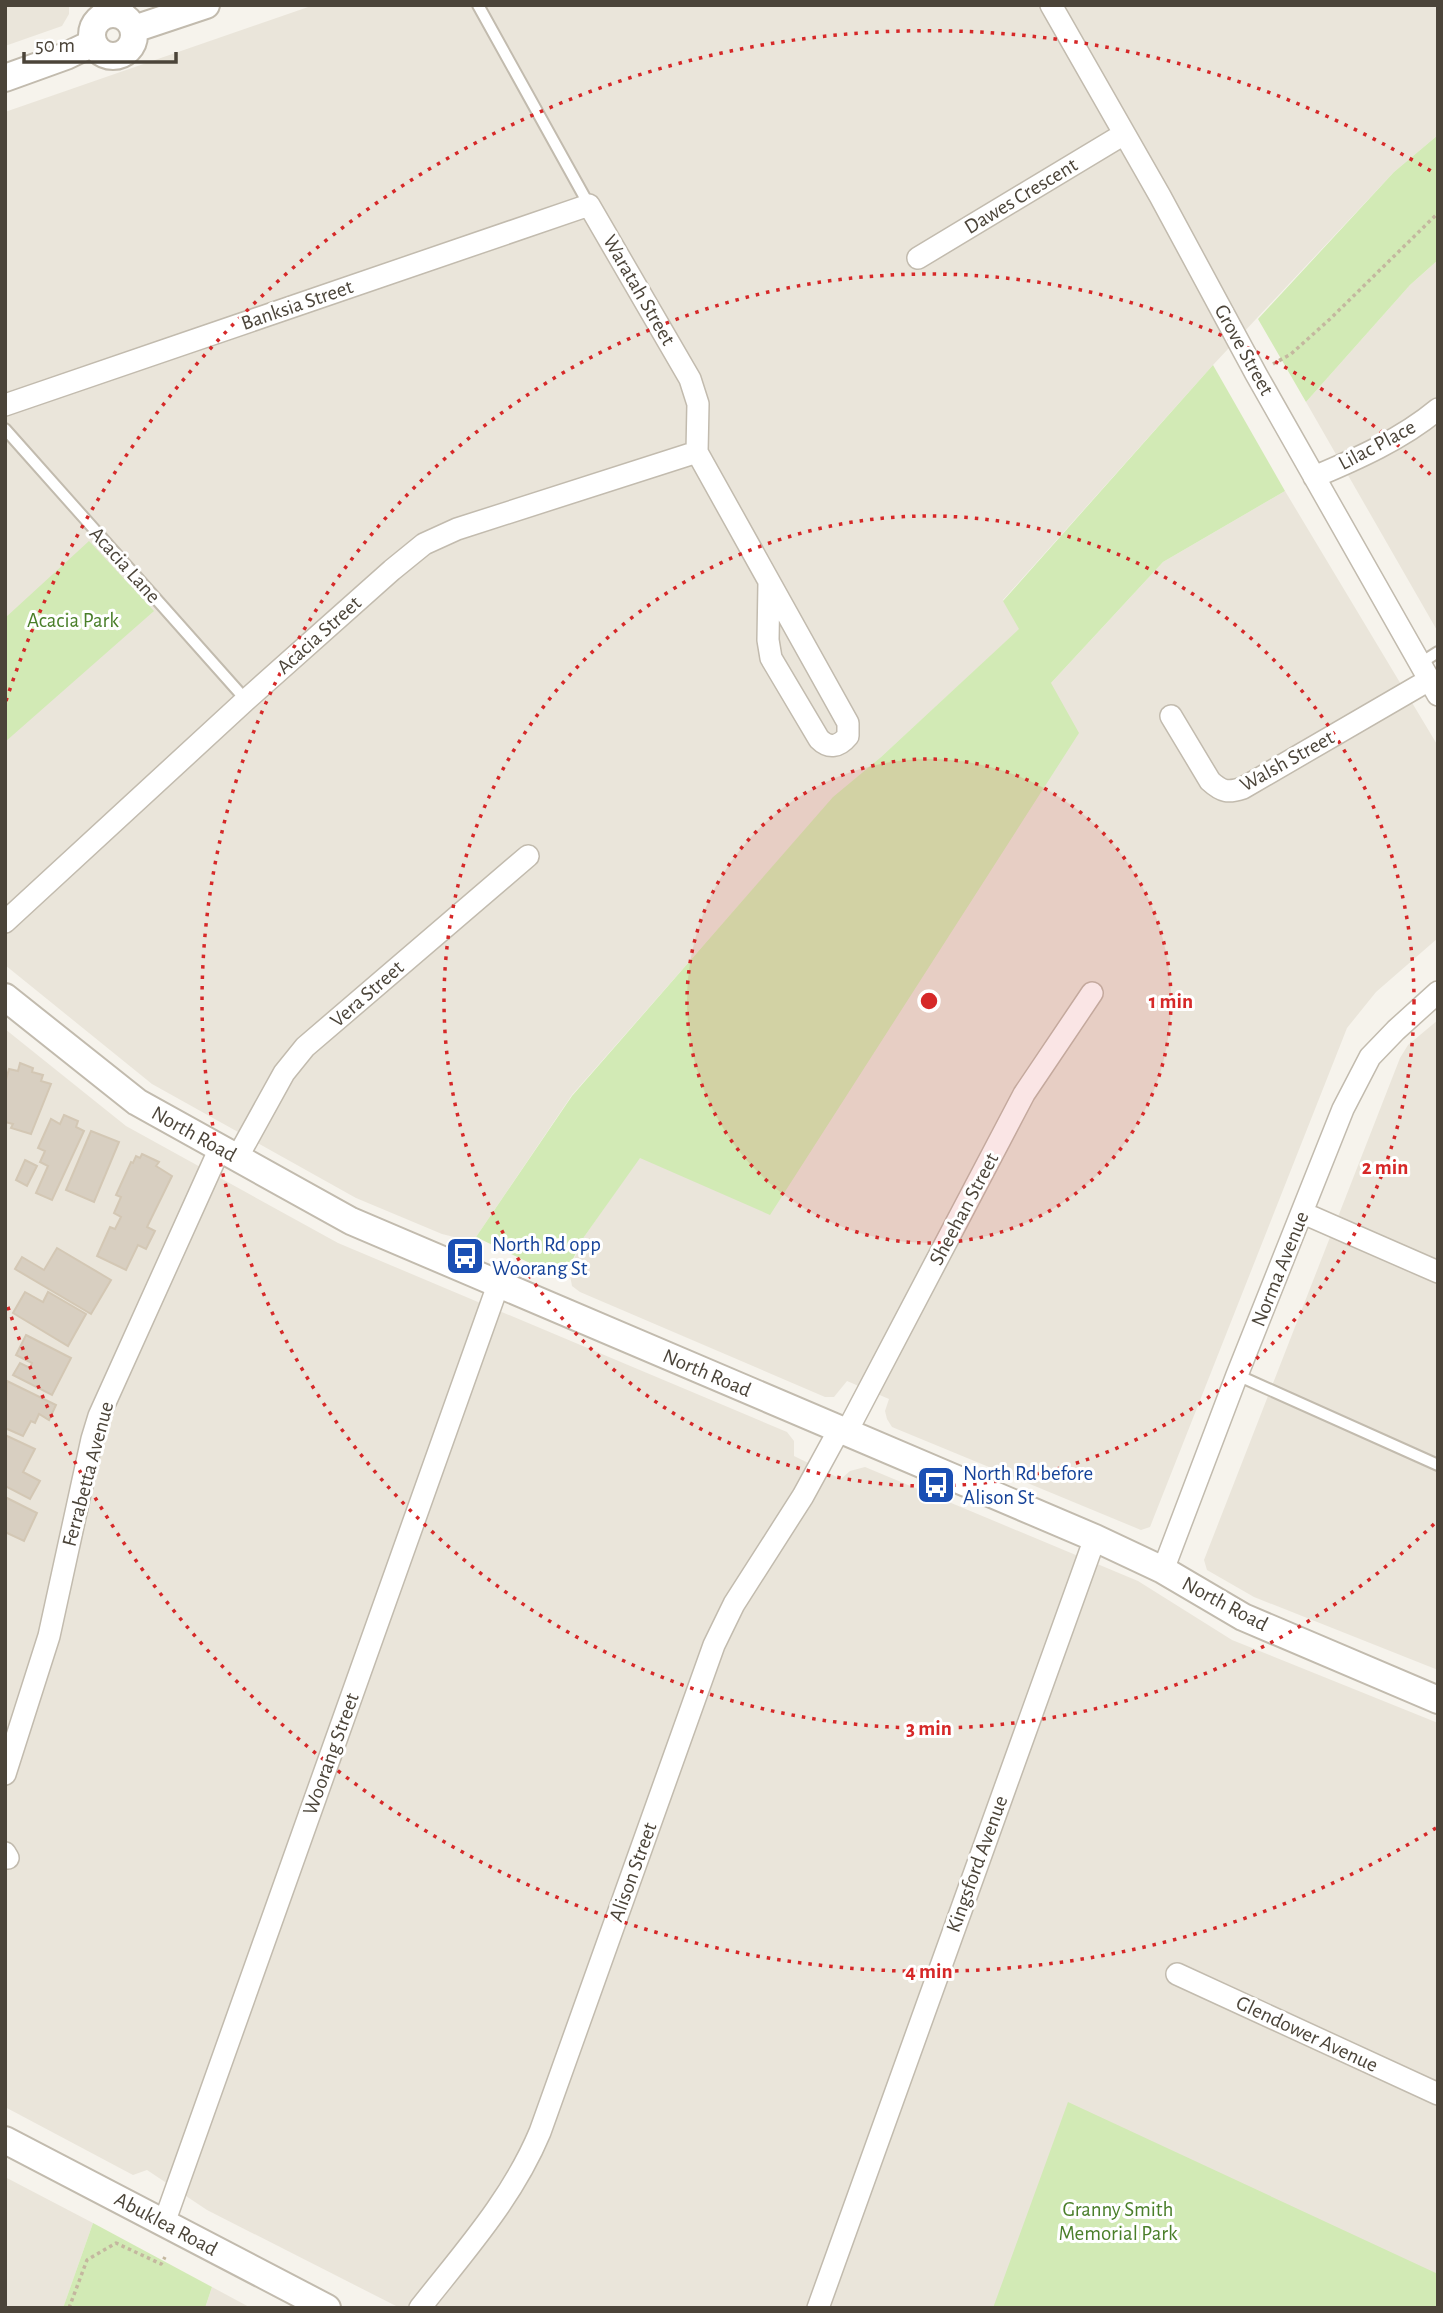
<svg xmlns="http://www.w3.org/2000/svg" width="1443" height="2313" viewBox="0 0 1443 2313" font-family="'Alegreya Sans',sans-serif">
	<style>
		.residential { fill: #eae5da }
		.green { fill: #d2eab5 }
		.building { fill: #d8cfc1; stroke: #d3c7b4; stroke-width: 2 }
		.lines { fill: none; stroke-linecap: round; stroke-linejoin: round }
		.service-casing { stroke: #c2bbae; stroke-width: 14 }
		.minor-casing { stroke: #c2bbae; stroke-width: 24 }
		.tertiary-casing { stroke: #c2bbae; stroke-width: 30 }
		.path { stroke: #c4b79f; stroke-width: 3.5; stroke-dasharray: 3.5 3.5; stroke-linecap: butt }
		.service { stroke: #fff; stroke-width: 10 }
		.minor { stroke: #fff; stroke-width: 21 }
		.tertiary { stroke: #fff; stroke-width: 26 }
		.ring { fill: none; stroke: #d62828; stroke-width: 3.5; stroke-dasharray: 3.5 7 }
		.labels { text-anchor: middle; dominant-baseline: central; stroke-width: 6; stroke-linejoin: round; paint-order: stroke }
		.street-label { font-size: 21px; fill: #4b4439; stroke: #fff }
		.park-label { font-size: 21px; fill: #4a7f2a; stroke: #fff }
		.transit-label { font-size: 21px; fill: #164399; stroke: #fff; text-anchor: start }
		.centre { fill: #d62828; stroke: #fff; stroke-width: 3.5 }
		.ring-label { font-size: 21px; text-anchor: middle; font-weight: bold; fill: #d62828; stroke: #fff; stroke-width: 6; stroke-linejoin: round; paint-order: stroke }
	</style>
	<rect width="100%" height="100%" fill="#f6f3ec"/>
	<path class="residential" d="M 5,5 L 69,5 L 69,14 L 62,26 L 5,46 Z
		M 314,5 L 1438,5 L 1438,135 L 1394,172 L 1213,365 L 1003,600 L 1020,629 L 881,757 L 833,798 L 572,1095 L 476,1237 L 462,1239 L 442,1234 L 356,1198 L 152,1084 L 5,965 L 5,112 Z
		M 1438,260 L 1438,632 L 1306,402 L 1410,285 Z
		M 1285,491 L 1438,746 L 1438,938 L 1376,992 L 1347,1028 L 1150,1527 L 1141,1530 L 892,1427 L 887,1419 L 885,1411 L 889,1399 L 847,1381 L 834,1397 L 825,1397 L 580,1292 L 572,1286 L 569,1270 L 584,1237 L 639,1158 L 1051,683 L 1163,562 Z
		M 1438,1020 L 1438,1670 L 1254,1597 L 1207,1570 L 1204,1560 L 1400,1058 L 1408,1045 Z
		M 5,1029 L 126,1126 L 338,1243 L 787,1432 L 794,1441 L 794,1456 L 841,1479 L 850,1471 L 865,1467 L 1138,1581 L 1232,1640 L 1438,1723 L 1438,2308 L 400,2308 L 207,2210 L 147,2170 L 133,2175 L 5,2107 Z
		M 5,2177 L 93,2223 L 63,2308 L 5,2308 Z
		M 212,2287 L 251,2308 L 205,2308 Z"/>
	<path class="green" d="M 1438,135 L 1438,260 L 1410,285 L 1306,402 L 1258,319 L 1394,172 Z
		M 1213,365 L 1285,491 L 1163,562 L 1051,683 L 1079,733 L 770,1215 L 640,1158 L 584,1237 L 563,1279 L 476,1237 L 572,1096 L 833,797 L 881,757 L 1019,629 L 1003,601 Z
		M 89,541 L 154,611 L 5,742 L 5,618 Z
		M 1068,2102 L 1438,2274 L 1438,2308 L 993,2308 Z
		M 93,2223 L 212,2287 L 205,2308 L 63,2308 Z"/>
	<path class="building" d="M 20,1063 L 33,1068 L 32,1072 L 43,1075 L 41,1081 L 51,1084 L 31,1134 L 11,1128 L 13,1124 L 5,1122 L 5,1083 L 9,1069 L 18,1071 Z
		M 64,1115 L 78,1121 L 76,1127 L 84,1131 L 52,1200 L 36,1193 L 48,1166 L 40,1162 L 45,1151 L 38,1148 L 51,1119 L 60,1124 Z
		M 91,1131 L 119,1142 L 94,1202 L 66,1190 Z
		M 142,1154 L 159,1162 L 156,1166 L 172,1176 L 147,1227 L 155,1231 L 146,1249 L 138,1245 L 126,1270 L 97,1256 L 110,1227 L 115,1229 L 121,1217 L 114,1213 L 121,1197 L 116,1195 L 131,1162 L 133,1163 L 136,1156 L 140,1158 Z
		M 25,1160 L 37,1166 L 27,1186 L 16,1180 Z
		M 57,1248 L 111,1280 L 91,1314 L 15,1269 L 22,1257 L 44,1270 Z
		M 25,1292 L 43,1302 L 48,1292 L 86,1314 L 68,1346 L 13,1313 Z
		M 26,1335 L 71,1358 L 52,1395 L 13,1375 L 20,1363 L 30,1368 L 32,1363 L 16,1355 Z
		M 7,1381 L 56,1405 L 49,1420 L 39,1414 L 35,1423 L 31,1421 L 23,1436 L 5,1428 Z
		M 5,1435 L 35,1449 L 23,1472 L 40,1481 L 30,1499 L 5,1486 Z
		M 5,1497 L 37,1513 L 24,1541 L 5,1532 Z"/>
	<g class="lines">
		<defs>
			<path id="service" d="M 478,5 L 589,205
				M 5,429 L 246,700
				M 1419,664 L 1438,652
				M 1237,1375 L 1438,1465"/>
			<path id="minor" d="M 108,5 L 108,15
				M 1051,5 L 1160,196 L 1256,374 L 1438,695
				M 918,258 L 1124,134
				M 5,405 L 589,205 L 690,379 L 698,404 L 697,452 L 848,723 L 848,736 C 839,747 829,749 819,739 L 771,658 L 768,640 L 769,583
				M 1314,477 C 1357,459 1402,439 1438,409
				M 1171,716 L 1210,781 C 1222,792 1228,793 1243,788 L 1429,680
				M 5,922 L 246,700 L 392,570 L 424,544 L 457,529 L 697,452
				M 237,1158 L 284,1073 L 305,1047 L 528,856
				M 1303,1213 L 1438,1272
				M 846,1433 L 1024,1094 L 1092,993
				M 1163,1570 L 1237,1375 L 1343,1109 L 1370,1057 L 1396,1030 L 1438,992
				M 5,1774 L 49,1636 L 92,1439 L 99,1416 L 220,1148
				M 5,1853 L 8,1858
				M 1177,1974 L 1438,2094
				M 164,2223 L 498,1285
				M 420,2308 C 464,2252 512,2199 540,2132 L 714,1645 L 734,1604 L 803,1496 L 839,1430
				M 818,2308 L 1095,1538"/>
			<path id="tertiary" d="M92 35a21 21 0 1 1 42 0a21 21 0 1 1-42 0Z
				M 134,29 L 206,5
				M 5,78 L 66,56 L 93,43
				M 5,997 L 137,1102 L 351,1221 L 1095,1538 L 1163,1570 L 1243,1617 L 1438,1700
				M 5,2140 L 327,2308"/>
		</defs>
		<use href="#service" class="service-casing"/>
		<use href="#minor" class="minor-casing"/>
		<use href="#tertiary" class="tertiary-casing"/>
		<path class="path" d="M 1273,364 L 1291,354 L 1330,319 L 1438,213
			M 69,2308 L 87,2260 L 116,2243 L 161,2264 L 165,2257"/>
		<use href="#service" class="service"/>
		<use href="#minor" class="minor"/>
		<use href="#tertiary" class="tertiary"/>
	</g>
	<circle cx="929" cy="1001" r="242" fill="#d62828" fill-opacity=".12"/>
	<g class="ring">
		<circle cx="929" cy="1001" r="242"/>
		<circle cx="929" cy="1001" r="485"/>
		<path d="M1434 1524A727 727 0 1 1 1434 478"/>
		<path d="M1436 1828A970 970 0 0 1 6 1301M6 701A970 970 0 0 1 1436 174"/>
	</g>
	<defs>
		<symbol id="bus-square" viewBox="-11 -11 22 22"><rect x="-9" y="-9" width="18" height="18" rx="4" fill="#1a4fb4" stroke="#fff"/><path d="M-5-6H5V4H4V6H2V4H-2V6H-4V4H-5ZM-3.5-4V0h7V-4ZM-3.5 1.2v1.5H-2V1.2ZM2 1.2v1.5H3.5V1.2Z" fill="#fff"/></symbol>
	</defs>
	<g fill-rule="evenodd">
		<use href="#bus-square" x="443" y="1234" width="44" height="44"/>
		<use href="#bus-square" x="914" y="1463" width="44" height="44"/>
	</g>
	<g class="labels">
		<g class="street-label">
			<text transform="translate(1021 196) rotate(-31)">Dawes Crescent</text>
			<text transform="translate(639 290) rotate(60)">Waratah Street</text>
			<text transform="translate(297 305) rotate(-19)">Banksia Street</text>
			<text transform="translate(1244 350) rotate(61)">Grove Street</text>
			<text transform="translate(1377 445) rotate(-28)">Lilac Place</text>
			<text transform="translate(125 565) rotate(48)">Acacia Lane</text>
			<text transform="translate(319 635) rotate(-42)">Acacia Street</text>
			<text transform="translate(1287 761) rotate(-29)">Walsh Street</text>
			<text transform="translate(367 994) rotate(-41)">Vera Street</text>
			<text transform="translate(194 1134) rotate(29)">North Road</text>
			<text transform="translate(964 1209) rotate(-62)">Sheehan Street</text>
			<text transform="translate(1280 1269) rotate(-68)">Norma Avenue</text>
			<text transform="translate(707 1373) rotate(23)">North Road</text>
			<text transform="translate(88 1474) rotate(-75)">Ferrabetta Avenue</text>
			<text transform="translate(1225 1604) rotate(28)">North Road</text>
			<text transform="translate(331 1754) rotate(-70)">Woorang Street</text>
			<text transform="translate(977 1864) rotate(-70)">Kingsford Avenue</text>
			<text transform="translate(633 1872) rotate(-70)">Alison Street</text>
			<text transform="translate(1307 2034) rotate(25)">Glendower Avenue</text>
			<text transform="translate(166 2224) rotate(28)">Abuklea Road</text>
		</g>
		<g class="park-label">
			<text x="73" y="620">Acacia Park</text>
			<text x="1118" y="2209">Granny Smith<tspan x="1118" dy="24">Memorial Park</tspan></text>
		</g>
		<g class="transit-label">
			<text x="492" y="1244">North Rd opp<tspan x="492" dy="24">Woorang St</tspan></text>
			<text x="963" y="1473">North Rd before<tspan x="963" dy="24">Alison St</tspan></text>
		</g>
	</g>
	<circle cx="929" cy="1001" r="10" class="centre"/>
	<g class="ring-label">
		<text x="1171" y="1008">1 min</text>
		<text x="1385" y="1174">2 min</text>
		<text x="929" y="1735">3 min</text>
		<text x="929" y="1978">4 min</text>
	</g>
	<rect width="1443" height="2313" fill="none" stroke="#4b4439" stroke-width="14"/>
	<path d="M24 52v10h152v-10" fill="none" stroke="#4b4439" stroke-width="3.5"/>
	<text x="35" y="52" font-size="21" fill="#4b4439" stroke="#ffffff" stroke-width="5" paint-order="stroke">50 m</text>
</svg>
